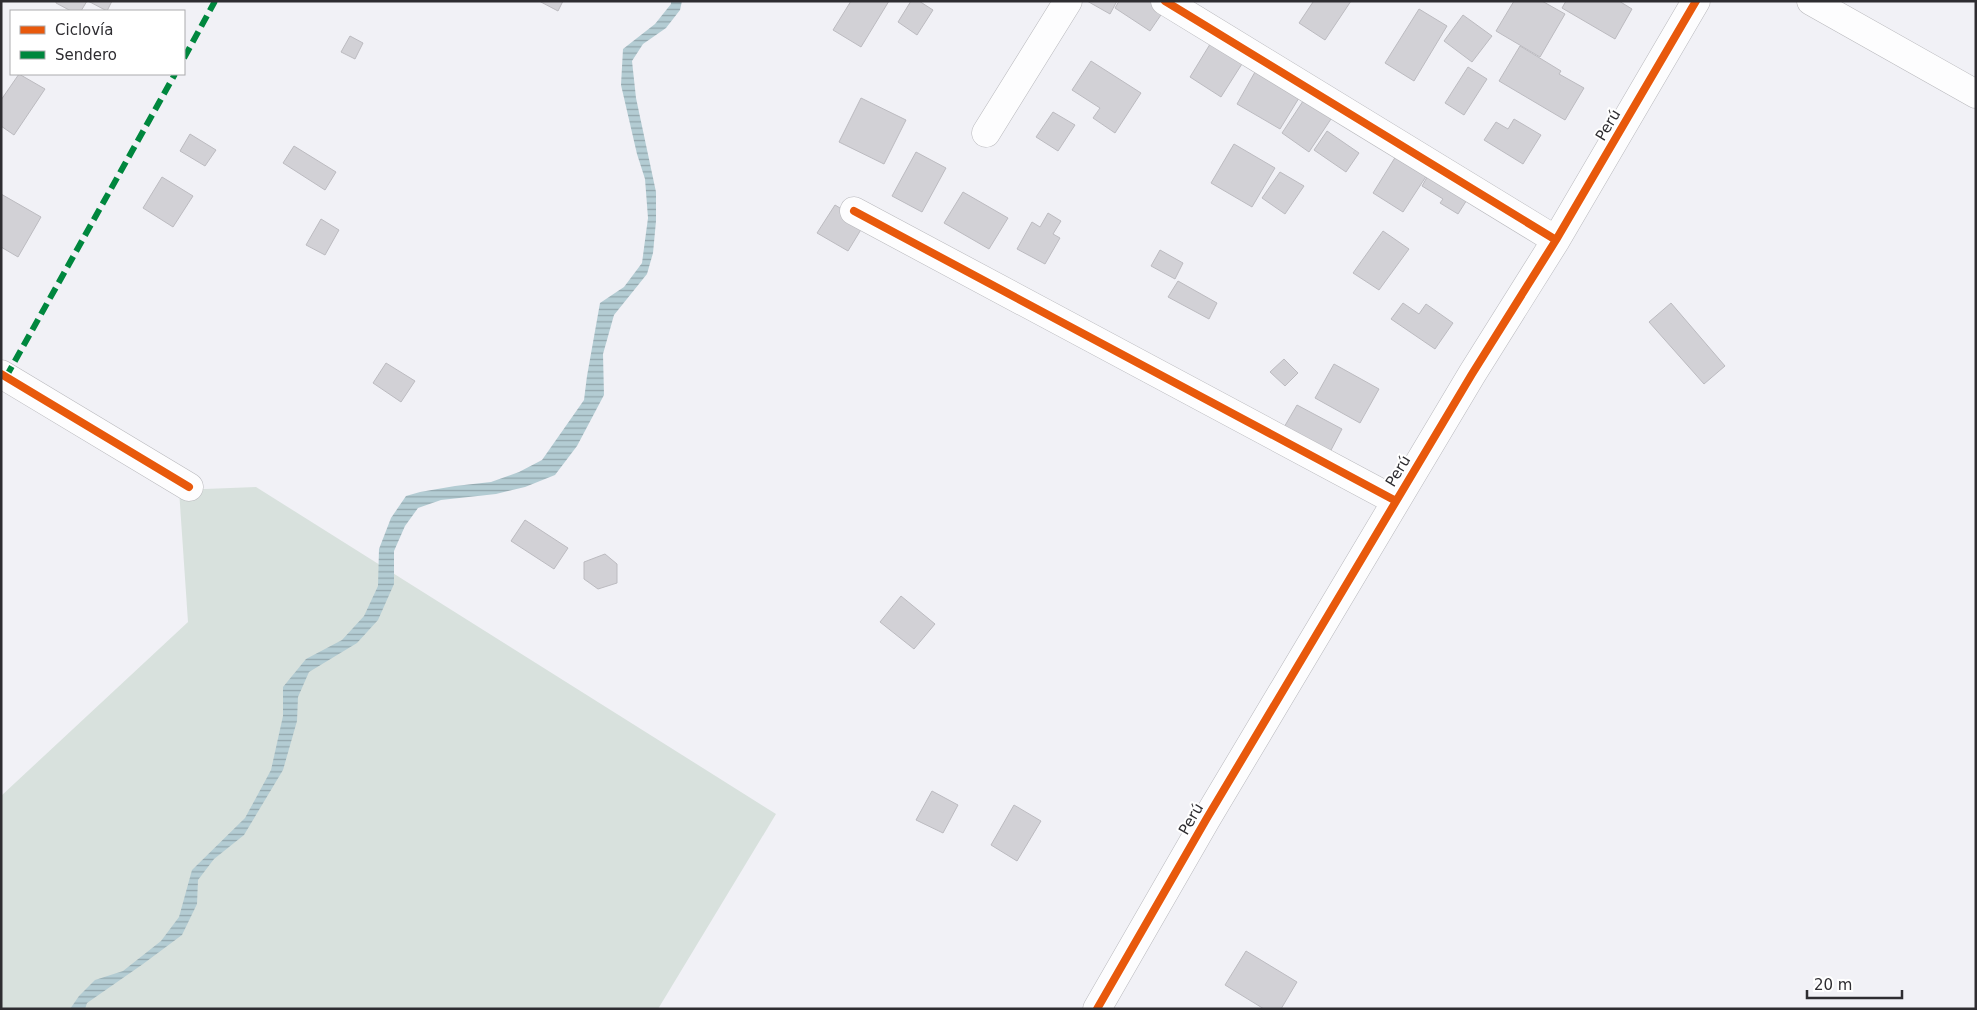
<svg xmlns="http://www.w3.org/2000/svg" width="1977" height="1010" viewBox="0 0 1977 1010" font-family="'DejaVu Sans',sans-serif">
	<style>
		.grass { fill: #d8e1dd }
		.water { fill: url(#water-rules) }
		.building { fill: #d2d1d6; stroke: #bcbbc0 }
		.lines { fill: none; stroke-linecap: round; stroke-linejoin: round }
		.minor-casing { stroke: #b8b8bc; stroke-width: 29 }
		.minor { stroke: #fdfdfe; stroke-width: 28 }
		.quiet { stroke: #00873e; stroke-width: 6; stroke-dasharray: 12 6; stroke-linecap: butt }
		.cycleway-casing { stroke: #fff; stroke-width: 11 }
		.cycleway { stroke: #e8590c; stroke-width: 8 }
		.labels { text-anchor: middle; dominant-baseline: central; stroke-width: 4; stroke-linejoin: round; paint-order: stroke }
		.street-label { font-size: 15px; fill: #2e2d31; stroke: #fff }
	</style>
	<defs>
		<pattern id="water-rules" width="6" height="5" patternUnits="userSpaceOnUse" patternTransform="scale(1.25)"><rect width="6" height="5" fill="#b3ccd3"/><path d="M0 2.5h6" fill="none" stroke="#92a6ac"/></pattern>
	</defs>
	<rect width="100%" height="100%" fill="#f1f1f6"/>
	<path class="grass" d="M 256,487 L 776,814 L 658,1009 L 1,1009 L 1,796 L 188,622 L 179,490 Z"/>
	<path class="water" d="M 671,1 L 682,1 L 680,10 L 666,28 L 643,44 L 632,61 L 636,98 L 656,192 L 656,221 L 653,253 L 647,274 L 614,315 L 603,354 L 604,395 L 577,446 L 555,475 L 525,487 L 496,494 L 441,500 L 418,508 L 405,526 L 394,551 L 394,584 L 378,620 L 357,643 L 309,672 L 298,697 L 297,721 L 283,770 L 244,835 L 214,859 L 198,880 L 197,904 L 182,935 L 143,964 L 87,1003 L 85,1009 L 70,1009 L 79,996 L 95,980 L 123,971 L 161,941 L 179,917 L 192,870 L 245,818 L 271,770 L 283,716 L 283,687 L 306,659 L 342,640 L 364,616 L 378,586 L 379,549 L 391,518 L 406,496 L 420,492 L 455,486 L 491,482 L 519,472 L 542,460 L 584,400 L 587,376 L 600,303 L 624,287 L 642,263 L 648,218 L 645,179 L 637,154 L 621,85 L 623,49 L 655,24 L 671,4 Z"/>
	<path class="building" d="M 56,1 L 87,1 L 81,11 L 71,11 L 56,3 Z
		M 88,1 L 112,1 L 107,11 Z
		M 539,1 L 563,1 L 558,11 Z
		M 851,1 L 889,1 L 861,47 L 833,30 Z
		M 911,1 L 919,1 L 933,10 L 917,35 L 898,22 Z
		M 1087,1 L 1117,1 L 1110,14 Z
		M 1119,1 L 1153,1 L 1165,9 L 1150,31 L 1115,8 Z
		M 1312,1 L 1351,1 L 1325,40 L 1299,23 L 1313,2 Z
		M 1514,1 L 1542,1 L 1565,14 L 1540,57 L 1496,31 Z
		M 1566,1 L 1619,1 L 1632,9 L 1615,39 L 1562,8 Z
		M 1419,9 L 1447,26 L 1414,81 L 1385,63 Z
		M 1463,15 L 1492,36 L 1472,62 L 1444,41 Z
		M 350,36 L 363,43 L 355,59 L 341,52 Z
		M 1215,36 L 1247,56 L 1221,97 L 1190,77 Z
		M 1520,46 L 1561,71 L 1559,74 L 1584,88 L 1565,120 L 1499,81 Z
		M 1091,61 L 1141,93 L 1115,133 L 1093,118 L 1100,108 L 1072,90 Z
		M 1468,67 L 1487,79 L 1464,115 L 1445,103 Z
		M 1255,72 L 1299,98 L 1280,129 L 1237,104 Z
		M 19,74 L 45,89 L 14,135 L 1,126 L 1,100 Z
		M 1307,95 L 1335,113 L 1309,152 L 1282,133 Z
		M 861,98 L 906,120 L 884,164 L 839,142 Z
		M 1053,112 L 1075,125 L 1058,151 L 1036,137 Z
		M 1514,119 L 1541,135 L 1523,164 L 1484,140 L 1496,122 L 1508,129 Z
		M 1327,131 L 1359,153 L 1346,172 L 1314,150 Z
		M 190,134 L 216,150 L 205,166 L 180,151 Z
		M 1234,144 L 1275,168 L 1252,207 L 1211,183 Z
		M 294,146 L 336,172 L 325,190 L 283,163 Z
		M 916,152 L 946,168 L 922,212 L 892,196 Z
		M 1396,156 L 1427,175 L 1403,212 L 1373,193 Z
		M 1280,172 L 1304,186 L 1285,214 L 1262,198 Z
		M 1430,172 L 1470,195 L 1458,214 L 1440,203 L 1443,199 L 1422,186 Z
		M 162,177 L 193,196 L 173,227 L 143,208 Z
		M 963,192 L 1008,218 L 989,249 L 944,223 Z
		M 1,194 L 41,217 L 18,257 L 1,247 Z
		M 835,205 L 865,223 L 848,251 L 817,233 Z
		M 1048,213 L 1061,221 L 1053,234 L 1060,238 L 1045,264 L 1017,249 L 1032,222 L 1040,227 Z
		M 321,219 L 339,230 L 325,255 L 306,245 Z
		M 1383,231 L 1409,249 L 1379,290 L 1353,273 Z
		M 1160,250 L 1183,263 L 1175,279 L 1151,266 Z
		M 1178,281 L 1217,303 L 1209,319 L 1168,297 Z
		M 1403,303 L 1419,314 L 1426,304 L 1453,323 L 1435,349 L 1391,319 Z
		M 1671,303 L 1725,366 L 1704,384 L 1649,322 Z
		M 1284,359 L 1298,373 L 1285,386 L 1270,372 Z
		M 386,363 L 415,381 L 401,402 L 373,383 Z
		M 1334,364 L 1379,389 L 1360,423 L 1315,398 Z
		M 1297,405 L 1342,429 L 1329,454 L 1283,429 Z
		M 525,520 L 568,548 L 554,569 L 511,541 Z
		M 605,554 L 617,564 L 617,583 L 598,589 L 584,579 L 584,562 Z
		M 901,596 L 935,624 L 914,649 L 880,622 Z
		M 932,791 L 958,805 L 943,833 L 916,820 Z
		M 1014,805 L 1041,821 L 1017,861 L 991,845 Z
		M 1246,951 L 1297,982 L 1281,1009 L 1264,1009 L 1225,985 Z"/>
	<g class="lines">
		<defs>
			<path id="minor" d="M 1165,1 L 1556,240
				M 1811,1 L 1976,94
				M 986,133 L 1068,1
				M 854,211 L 1396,501
				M 1,374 L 189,487
				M 1097,1009 L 1207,818 L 1472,374 L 1556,240 L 1696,1"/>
		</defs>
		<use href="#minor" class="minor-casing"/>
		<use href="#minor" class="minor"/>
		<path class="quiet" d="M 184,58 L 215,1
			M 6,377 L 175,74"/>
		<defs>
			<path id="cycleway" d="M 1165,1 L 1556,240
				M 854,211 L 1396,501
				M 1,374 L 189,487
				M 1097,1009 L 1207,818 L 1472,374 L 1556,240 L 1696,1"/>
		</defs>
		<use href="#cycleway" class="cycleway-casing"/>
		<use href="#cycleway" class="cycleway"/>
	</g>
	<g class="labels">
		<g class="street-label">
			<text transform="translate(1608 125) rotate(-59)">Perú</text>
			<text transform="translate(1398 471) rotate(-59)">Perú</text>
			<text transform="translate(1191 819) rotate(-60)">Perú</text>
		</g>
	</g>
	<rect width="1977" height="1010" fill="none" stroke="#2e2d31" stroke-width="5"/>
	<rect x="10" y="10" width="175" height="65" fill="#ffffff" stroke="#ababad"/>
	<rect x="20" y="26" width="25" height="8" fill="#e8590c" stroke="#ababad"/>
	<text x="55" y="35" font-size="15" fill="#2e2d31">Ciclovía</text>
	<rect x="20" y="51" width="25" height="8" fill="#00873e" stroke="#ababad"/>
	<text x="55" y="60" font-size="15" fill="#2e2d31">Sendero</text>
	<path d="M1807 990v8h95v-8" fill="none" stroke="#2e2d31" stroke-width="2.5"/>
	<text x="1814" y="990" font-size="15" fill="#2e2d31" stroke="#ffffff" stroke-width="4" paint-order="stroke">20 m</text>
</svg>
